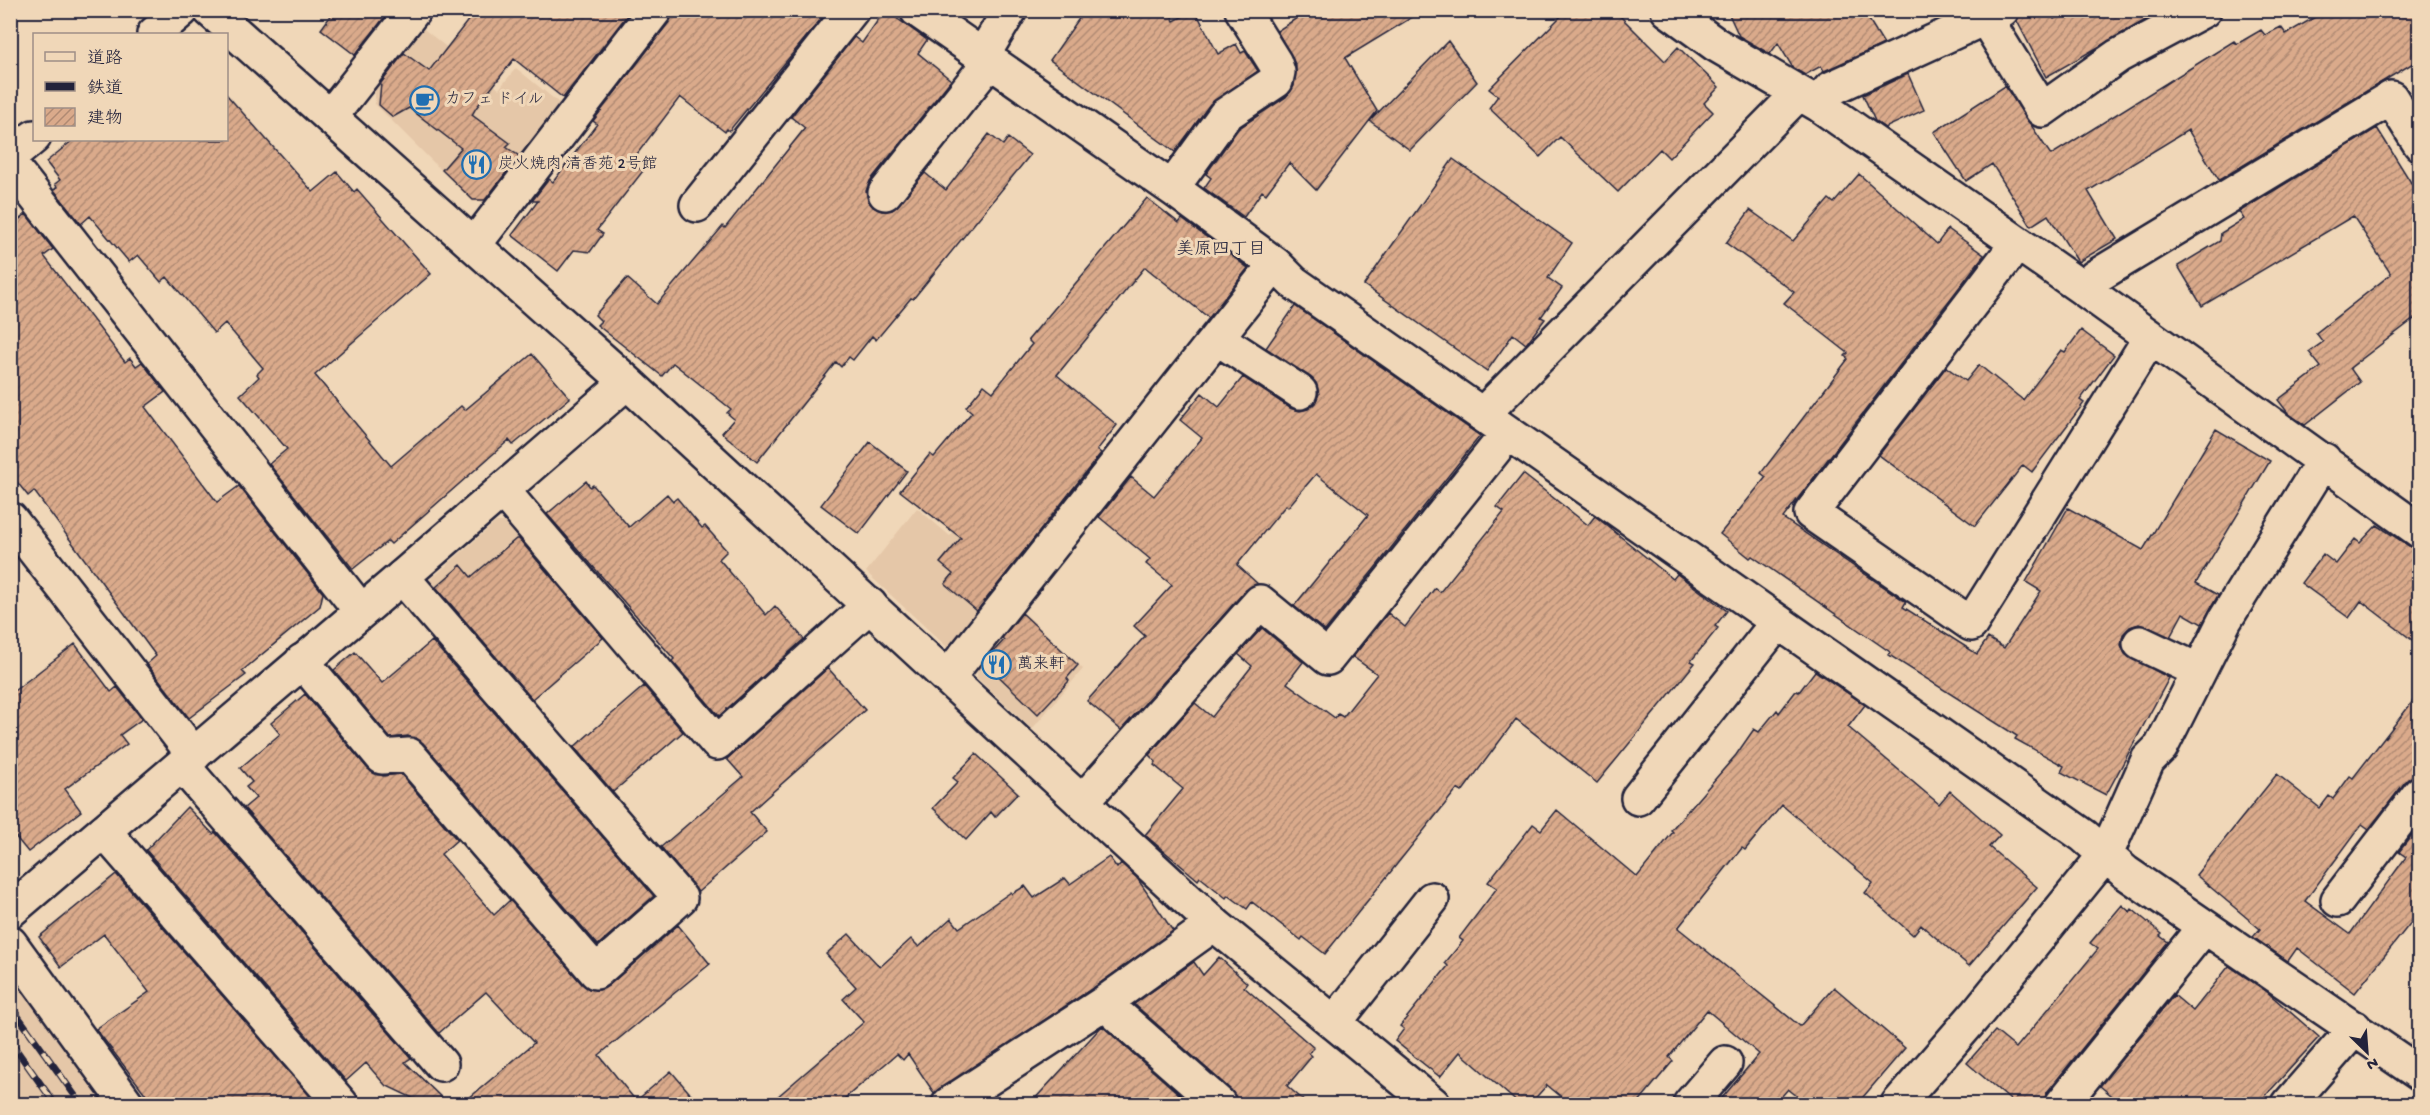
<svg xmlns="http://www.w3.org/2000/svg" width="2430" height="1115" viewBox="0 0 2430 1115" font-family="'Gochi Hand','Klee One',sans-serif">
	<style>
		.built { fill: #e5c7a8 }
		.building { fill: url(#building-hatch); stroke: #22223b; stroke-width: 1.5 }
		.lines { fill: none; stroke-linecap: round; stroke-linejoin: round }
		.minor-casing { stroke: #22223b; stroke-width: 38 }
		.tertiary-casing { stroke: #22223b; stroke-width: 38 }
		.minor { stroke: #f0d7b8; stroke-width: 33 }
		.tertiary { stroke: #f0d7b8; stroke-width: 33 }
		.rail-casing { stroke: #22223b; stroke-width: 7 }
		.rail { stroke: #f0d7b8; stroke-width: 4.5; stroke-dasharray: 14; stroke-linecap: butt }
		.labels { text-anchor: middle; dominant-baseline: central; stroke-width: 6; stroke-linejoin: round; paint-order: stroke }
		.poi-label { font-size: 16px; fill: #22223b; stroke: #f0d7b8; text-anchor: start }
		.neighbourhood-label { font-size: 18px; fill: #22223b; stroke: #f0d7b8 }
	</style>
	<defs>
		<pattern id="building-hatch" width="6" height="6" patternUnits="userSpaceOnUse" patternTransform="scale(1.5)"><rect width="6" height="6" fill="#daaa8b"/><path d="M-1 1l2-2M0 6l6-6M5 7l2-2" fill="none" stroke="#b08a73"/></pattern>
	</defs>
	<rect width="100%" height="100%" fill="#f0d7b8"/>
	<filter id="ink" filterUnits="userSpaceOnUse"><feTurbulence type="fractalNoise" baseFrequency=".0167" numOctaves="2"/><feDisplacementMap in="SourceGraphic" scale="12" xChannelSelector="R" yChannelSelector="G"/><feConvolveMatrix kernelMatrix="1 2 1 2 8 2 1 2 1" color-interpolation-filters="sRGB"/></filter>
	<g filter="url(#ink)">
		<path class="built" d="M 420,26 L 499,89 L 516,68 L 564,107 L 489,202 L 473,202 L 375,104 L 375,84 Z
			M 979,500 L 1035,547 L 956,646 L 947,647 L 866,572 L 917,508 L 950,536 Z
			M 496,522 L 511,522 L 563,583 L 482,655 L 429,593 L 430,580 Z
			M 1020,609 L 1083,669 L 1032,729 L 977,678 L 978,656 Z
			M 10,961 L 114,1104 L 20,1104 L 11,1091 Z"/>
		<path class="building" d="M 335,10 L 390,10 L 355,55 L 321,29 Z
			M 476,10 L 631,10 L 563,98 L 514,59 L 476,108 L 472,115 L 510,143 L 506,147 L 519,156 L 485,200 L 473,200 L 442,170 L 461,148 L 409,108 L 393,117 L 379,105 L 381,83 L 404,53 L 429,71 Z
			M 673,10 L 821,10 L 825,14 L 729,131 L 727,129 L 725,132 L 680,97 L 631,162 L 643,171 L 597,230 L 603,234 L 590,252 L 574,250 L 558,271 L 512,235 L 538,201 L 532,201 L 549,179 L 553,182 L 597,124 L 593,121 L 670,21 Z
			M 885,10 L 927,40 L 918,53 L 951,80 L 870,181 L 866,191 L 868,200 L 873,207 L 882,211 L 892,210 L 925,173 L 946,190 L 989,134 L 1003,145 L 1008,138 L 1030,155 L 913,299 L 911,298 L 876,340 L 872,336 L 853,360 L 849,357 L 841,367 L 836,362 L 757,462 L 722,433 L 734,419 L 727,413 L 731,409 L 673,363 L 662,376 L 597,325 L 601,321 L 595,315 L 627,278 L 657,304 L 723,226 L 725,228 L 805,128 L 791,117 L 854,37 L 862,43 Z
			M 1085,10 L 1169,10 L 1174,21 L 1195,10 L 1218,54 L 1236,44 L 1241,53 L 1245,51 L 1258,71 L 1210,104 L 1175,152 L 1050,60 Z
			M 1309,10 L 1424,10 L 1345,58 L 1377,111 L 1316,190 L 1289,163 L 1266,194 L 1262,191 L 1244,217 L 1204,188 L 1211,178 L 1206,174 L 1238,129 L 1286,97 L 1294,86 L 1296,66 L 1277,31 Z
			M 1567,10 L 1614,10 L 1665,61 L 1678,47 L 1719,87 L 1704,103 L 1713,112 L 1669,158 L 1660,149 L 1618,192 L 1560,137 L 1540,157 L 1489,108 L 1498,96 L 1489,89 Z
			M 1727,10 L 1863,10 L 1884,44 L 1824,71 L 1821,66 L 1805,75 L 1793,68 L 1778,43 L 1770,54 L 1739,36 Z
			M 2021,10 L 2050,10 L 2054,19 L 2072,10 L 2163,10 L 2046,77 L 2017,21 Z
			M 2327,10 L 2420,10 L 2420,59 L 2219,180 L 2188,130 L 2088,191 L 2117,239 L 2078,262 L 2048,215 L 2031,226 L 1992,164 L 1966,181 L 1934,132 L 2005,86 L 2051,155 L 2234,41 L 2237,44 L 2261,30 L 2265,35 L 2281,27 L 2286,34 Z
			M 1448,41 L 1477,82 L 1410,150 L 1370,121 Z
			M 1908,74 L 1924,110 L 1885,128 L 1875,121 L 1863,95 Z
			M 226,94 L 313,192 L 337,172 L 354,192 L 357,189 L 431,274 L 315,375 L 391,466 L 461,406 L 465,410 L 532,354 L 570,398 L 513,445 L 509,440 L 391,544 L 388,541 L 353,569 L 269,464 L 287,449 L 240,395 L 259,377 L 257,374 L 263,368 L 225,323 L 214,333 L 167,277 L 161,282 L 138,255 L 129,262 L 90,216 L 81,224 L 54,190 L 57,187 L 55,184 L 60,180 L 46,162 L 73,140 L 226,140 Z
			M 2377,128 L 2420,197 L 2420,318 L 2418,316 L 2350,368 L 2360,382 L 2305,425 L 2288,413 L 2278,400 L 2321,367 L 2309,352 L 2323,342 L 2316,333 L 2391,274 L 2353,216 L 2202,306 L 2178,266 L 2220,241 L 2221,233 L 2244,219 L 2239,212 Z
			M 1453,159 L 1572,243 L 1548,278 L 1562,288 L 1541,317 L 1545,319 L 1526,344 L 1513,334 L 1487,371 L 1364,285 Z
			M 1859,174 L 1937,244 L 1948,229 L 1984,255 L 1783,518 L 1906,602 L 1903,607 L 1977,654 L 1988,638 L 2004,648 L 2041,591 L 2026,582 L 2068,508 L 2143,550 L 2216,429 L 2270,461 L 2196,583 L 2218,595 L 2202,624 L 2183,613 L 2170,637 L 2139,624 L 2130,627 L 2123,634 L 2121,645 L 2125,654 L 2169,678 L 2106,795 L 2061,772 L 2064,766 L 2015,739 L 2017,736 L 1889,655 L 1890,652 L 1752,556 L 1750,558 L 1720,534 L 1766,477 L 1761,473 L 1848,359 L 1845,356 L 1848,353 L 1784,303 L 1794,292 L 1726,243 L 1750,210 L 1793,241 L 1829,199 L 1834,203 Z
			M 1147,198 L 1179,223 L 1182,219 L 1248,268 L 1209,318 L 1145,267 L 1057,375 L 1117,425 L 1097,450 L 1101,453 L 977,611 L 945,584 L 953,574 L 940,563 L 961,538 L 900,491 L 930,454 L 934,457 L 972,412 L 966,407 L 984,385 L 993,392 L 1032,344 L 1028,340 Z
			M 26,214 L 53,249 L 44,256 L 125,362 L 130,358 L 136,366 L 142,362 L 165,392 L 145,407 L 217,502 L 239,486 L 323,593 L 320,606 L 242,671 L 246,675 L 189,718 L 147,664 L 156,656 L 34,491 L 28,496 L 10,473 L 10,227 Z
			M 1295,306 L 1480,436 L 1325,631 L 1294,606 L 1368,515 L 1316,474 L 1288,507 L 1286,505 L 1237,565 L 1258,584 L 1246,590 L 1121,730 L 1087,701 L 1145,636 L 1134,626 L 1172,585 L 1146,564 L 1150,559 L 1099,517 L 1131,477 L 1154,496 L 1202,438 L 1180,420 L 1202,393 L 1219,407 L 1243,377 L 1290,408 L 1300,411 L 1308,409 L 1315,403 L 1319,394 L 1316,383 L 1266,348 Z
			M 2081,330 L 2114,355 L 2080,400 L 2084,403 L 2032,472 L 2023,465 L 1975,526 L 1879,455 L 1946,367 L 1966,381 L 1979,365 L 2023,400 L 2061,350 L 2065,352 Z
			M 870,442 L 907,471 L 859,534 L 821,505 Z
			M 1523,474 L 1588,525 L 1595,516 L 1673,579 L 1677,574 L 1727,611 L 1715,626 L 1718,628 L 1691,661 L 1695,663 L 1597,783 L 1516,719 L 1462,792 L 1457,789 L 1325,954 L 1303,937 L 1301,940 L 1252,902 L 1247,909 L 1228,895 L 1226,898 L 1200,877 L 1198,880 L 1145,835 L 1183,789 L 1154,765 L 1156,762 L 1149,755 L 1195,703 L 1212,717 L 1252,666 L 1238,654 L 1262,628 L 1303,662 L 1287,683 L 1335,718 L 1338,714 L 1343,717 L 1377,674 L 1353,657 L 1388,613 L 1405,627 L 1435,588 L 1440,592 L 1504,512 L 1497,507 Z
			M 586,481 L 590,487 L 593,485 L 629,527 L 667,494 L 673,501 L 677,498 L 702,528 L 705,526 L 727,551 L 719,559 L 766,615 L 775,606 L 804,639 L 719,716 L 672,661 L 674,659 L 547,514 Z
			M 2377,525 L 2409,546 L 2420,550 L 2420,646 L 2361,601 L 2349,618 L 2301,583 L 2323,554 L 2336,564 L 2355,539 L 2360,543 Z
			M 516,539 L 519,539 L 603,638 L 532,699 L 436,587 L 461,565 L 471,577 Z
			M 1022,613 L 1078,665 L 1067,678 L 1069,681 L 1038,714 L 984,662 L 1004,640 L 1002,638 Z
			M 432,641 L 654,896 L 598,945 L 423,743 L 408,736 L 390,738 L 334,670 L 355,652 L 382,683 Z
			M 75,644 L 111,692 L 117,687 L 142,719 L 120,735 L 127,744 L 65,789 L 81,811 L 28,852 L 10,830 L 10,694 Z
			M 828,668 L 865,710 L 750,812 L 767,832 L 698,892 L 661,847 L 743,777 L 727,759 Z
			M 1815,671 L 1865,705 L 1848,727 L 1939,804 L 1950,791 L 2000,835 L 1989,847 L 2037,887 L 1969,966 L 1921,925 L 1913,935 L 1865,893 L 1873,883 L 1782,805 L 1745,850 L 1742,848 L 1678,928 L 1800,1026 L 1834,987 L 1905,1048 L 1857,1104 L 1807,1104 L 1788,1089 L 1775,1104 L 1717,1104 L 1759,1054 L 1707,1010 L 1669,1057 L 1673,1061 L 1637,1104 L 1570,1104 L 1547,1085 L 1530,1104 L 1519,1104 L 1460,1052 L 1440,1077 L 1395,1041 L 1404,1029 L 1400,1026 L 1448,966 L 1445,963 L 1463,941 L 1459,938 L 1497,888 L 1488,882 L 1533,824 L 1541,830 L 1557,810 L 1637,877 L 1673,832 L 1671,830 L 1736,755 L 1754,729 L 1759,732 L 1777,710 L 1779,713 L 1796,691 L 1799,692 Z
			M 644,686 L 683,732 L 613,792 L 574,747 Z
			M 2420,692 L 2420,775 L 2405,782 L 2369,829 L 2362,824 L 2305,901 L 2350,934 L 2406,857 L 2399,852 L 2420,824 L 2420,911 L 2355,993 L 2297,948 L 2288,961 L 2253,937 L 2260,929 L 2196,875 L 2277,774 L 2320,808 L 2329,796 L 2333,799 L 2350,776 L 2353,778 Z
			M 305,694 L 368,769 L 383,776 L 401,774 L 457,840 L 441,854 L 494,915 L 510,900 L 582,984 L 589,989 L 599,990 L 608,986 L 678,925 L 710,964 L 599,1055 L 636,1101 L 671,1071 L 699,1104 L 462,1104 L 534,1043 L 486,992 L 439,1033 L 244,808 L 256,798 L 246,787 L 252,782 L 240,768 L 280,734 L 271,723 Z
			M 976,754 L 1018,793 L 995,817 L 991,812 L 966,840 L 933,808 L 958,782 L 953,778 Z
			M 187,807 L 213,834 L 215,832 L 411,1058 L 405,1062 L 448,1104 L 425,1104 L 385,1085 L 366,1063 L 346,1081 L 146,850 Z
			M 1109,857 L 1117,868 L 1121,863 L 1137,878 L 1173,931 L 1093,988 L 934,1093 L 908,1054 L 903,1060 L 897,1054 L 838,1104 L 769,1104 L 864,1022 L 843,999 L 856,987 L 826,954 L 849,934 L 880,967 L 911,939 L 919,947 L 951,918 L 959,928 L 1011,892 L 1012,894 L 1025,886 L 1034,898 L 1065,878 L 1070,884 Z
			M 116,874 L 317,1104 L 153,1104 L 96,1029 L 149,992 L 104,934 L 61,967 L 39,937 Z
			M 2122,905 L 2130,912 L 2132,909 L 2162,934 L 2160,936 L 2168,942 L 2047,1092 L 2044,1104 L 2015,1104 L 1967,1063 L 1995,1031 L 2016,1048 L 2098,949 L 2090,943 Z
			M 1219,957 L 1247,983 L 1244,987 L 1314,1048 L 1309,1053 L 1312,1056 L 1287,1086 L 1308,1104 L 1238,1104 L 1231,1090 L 1134,1004 L 1194,962 L 1203,975 Z
			M 2229,966 L 2266,991 L 2319,1037 L 2258,1104 L 2122,1104 L 2100,1086 L 2174,995 L 2193,1011 Z
			M 1102,1026 L 1189,1103 L 1187,1104 L 1030,1104 Z"/>
		<g class="lines">
			<defs>
				<path id="minor" d="M 917,10 L 1176,191 L 1275,264 L 1293,282 L 2084,836 L 2125,872 L 2420,1074
					M 1668,10 L 1715,44 L 1818,104 L 2085,290 L 2420,531
					M 1986,19 L 2042,110 L 2118,56 L 2204,10
					M 154,34 L 182,10
					M 983,55 L 1010,10
					M 1818,104 L 1830,89 L 2002,10
					M 330,117 L 414,10
					M 10,157 L 34,137
					M 10,164 L 361,611
					M 1172,188 L 1225,115 L 1276,81 L 1278,72 L 1275,63 L 1242,10
					M 885,193 L 991,60
					M 697,205 L 852,10
					M 474,245 L 655,10
					M 2016,245 L 1811,513 L 1971,624 L 2150,338
					M 2085,290 L 2095,277 L 2391,98 L 2420,144
					M 1217,338 L 1300,392
					M 1483,414 L 1798,94
					M 503,491 L 717,743 L 870,605
					M 10,519 L 194,755
					M 2140,643 L 2199,671
					M 302,661 L 382,757 L 409,755 L 596,972 L 680,898 L 402,577
					M 948,677 L 1275,264
					M 182,765 L 441,1064
					M 1638,798 L 1777,623
					M 1082,802 L 1260,602 L 1328,658 L 1508,433
					M 104,831 L 341,1104
					M 2338,900 L 2420,793
					M 10,943 L 127,1104
					M 1104,1003 L 1219,1104
					M 1335,1022 L 1432,899
					M 949,1104 L 1104,1003 L 1214,924
					M 1690,1104 L 1725,1063
					M 1898,1104 L 1978,1012 L 2106,854 L 2148,760 L 2161,747 L 2225,620 L 2324,460
					M 2062,1104 L 2204,927
					M 2289,1104 L 2355,1028"/>
				<path id="tertiary" d="M 210,10 L 627,382 L 1214,924 L 1433,1104
					M 10,911 L 402,577 L 627,382"/>
			</defs>
			<use href="#minor" class="minor-casing"/>
			<use href="#tertiary" class="tertiary-casing"/>
			<use href="#minor" class="minor"/>
			<use href="#tertiary" class="tertiary"/>
			<defs>
				<path id="rail" d="M 10,1005 L 81,1104
					M 10,1041 L 55,1104"/>
			</defs>
			<use href="#rail" class="rail-casing"/>
			<use href="#rail" class="rail"/>
		</g>
	</g>
	<defs>
		<symbol id="cafe-ring" viewBox="-11 -11 22 22"><circle r="9.5" fill="#f0d7b8" stroke="#1f6fb2" stroke-width="1.5"/><path d="M-5.5-4.5H6V0H3Q3 3.5 0 3.5H-2.5Q-5.5 3.5-5.5 0ZM3-3.2v2h1.7v-2ZM-6 4.5H4V6H-6Z" fill="#1f6fb2"/></symbol>
		<symbol id="restaurant-ring" viewBox="-11 -11 22 22"><circle r="9.5" fill="#f0d7b8" stroke="#1f6fb2" stroke-width="1.5"/><path d="M-5-6h1v4h1v-4h1v4h1v-4h1v5L-1.5 .5V6h-2V.5L-5-1ZM5-6V6H3V1.5H1.5Q1.5-4 5-6Z" fill="#1f6fb2"/></symbol>
	</defs>
	<g fill-rule="evenodd">
		<use href="#cafe-ring" x="408" y="84" width="33" height="33"/>
		<use href="#restaurant-ring" x="460" y="148" width="33" height="33"/>
		<use href="#restaurant-ring" x="980" y="648" width="33" height="33"/>
	</g>
	<g class="labels">
		<g class="poi-label">
			<text x="445" y="100">カフェ ドイル</text>
			<text x="498" y="165">炭火焼肉 清香苑 2号館</text>
			<text x="1017" y="665">萬来軒</text>
		</g>
		<g class="neighbourhood-label">
			<text x="1221" y="250">美原四丁目</text>
		</g>
	</g>
	<rect width="2430" height="1115" fill="none" stroke="#f0d7b8" stroke-width="36"/>
	<rect x="18" y="18" width="2394" height="1079" fill="none" stroke="#22223b" stroke-width="2" filter="url(#ink)"/>
	<rect x="33" y="33" width="195" height="108" fill="#f0d7b8" stroke="#9e8f86" stroke-width="1.5"/>
	<rect x="45" y="52" width="30" height="9" fill="#f0d7b8" stroke="#9e8f86" stroke-width="1.5"/>
	<text x="87" y="63" font-size="18" fill="#22223b">道路</text>
	<rect x="45" y="82" width="30" height="9" fill="#22223b" stroke="#9e8f86" stroke-width="1.5"/>
	<text x="87" y="93" font-size="18" fill="#22223b">鉄道</text>
	<rect x="45" y="108" width="30" height="18" fill="url(#building-hatch)" stroke="#9e8f86" stroke-width="1.5"/>
	<text x="87" y="123" font-size="18" fill="#22223b">建物</text>
	<g transform="translate(2367 1052) rotate(155)" stroke="#f0d7b8" stroke-width="4.5" paint-order="stroke">
	<path d="M0-4.5L10 22L0 15L-10 22Z" fill="#22223b"/>
	<text y="-9" font-size="16" font-weight="bold" text-anchor="middle" fill="#22223b">N</text>
	</g>
</svg>
